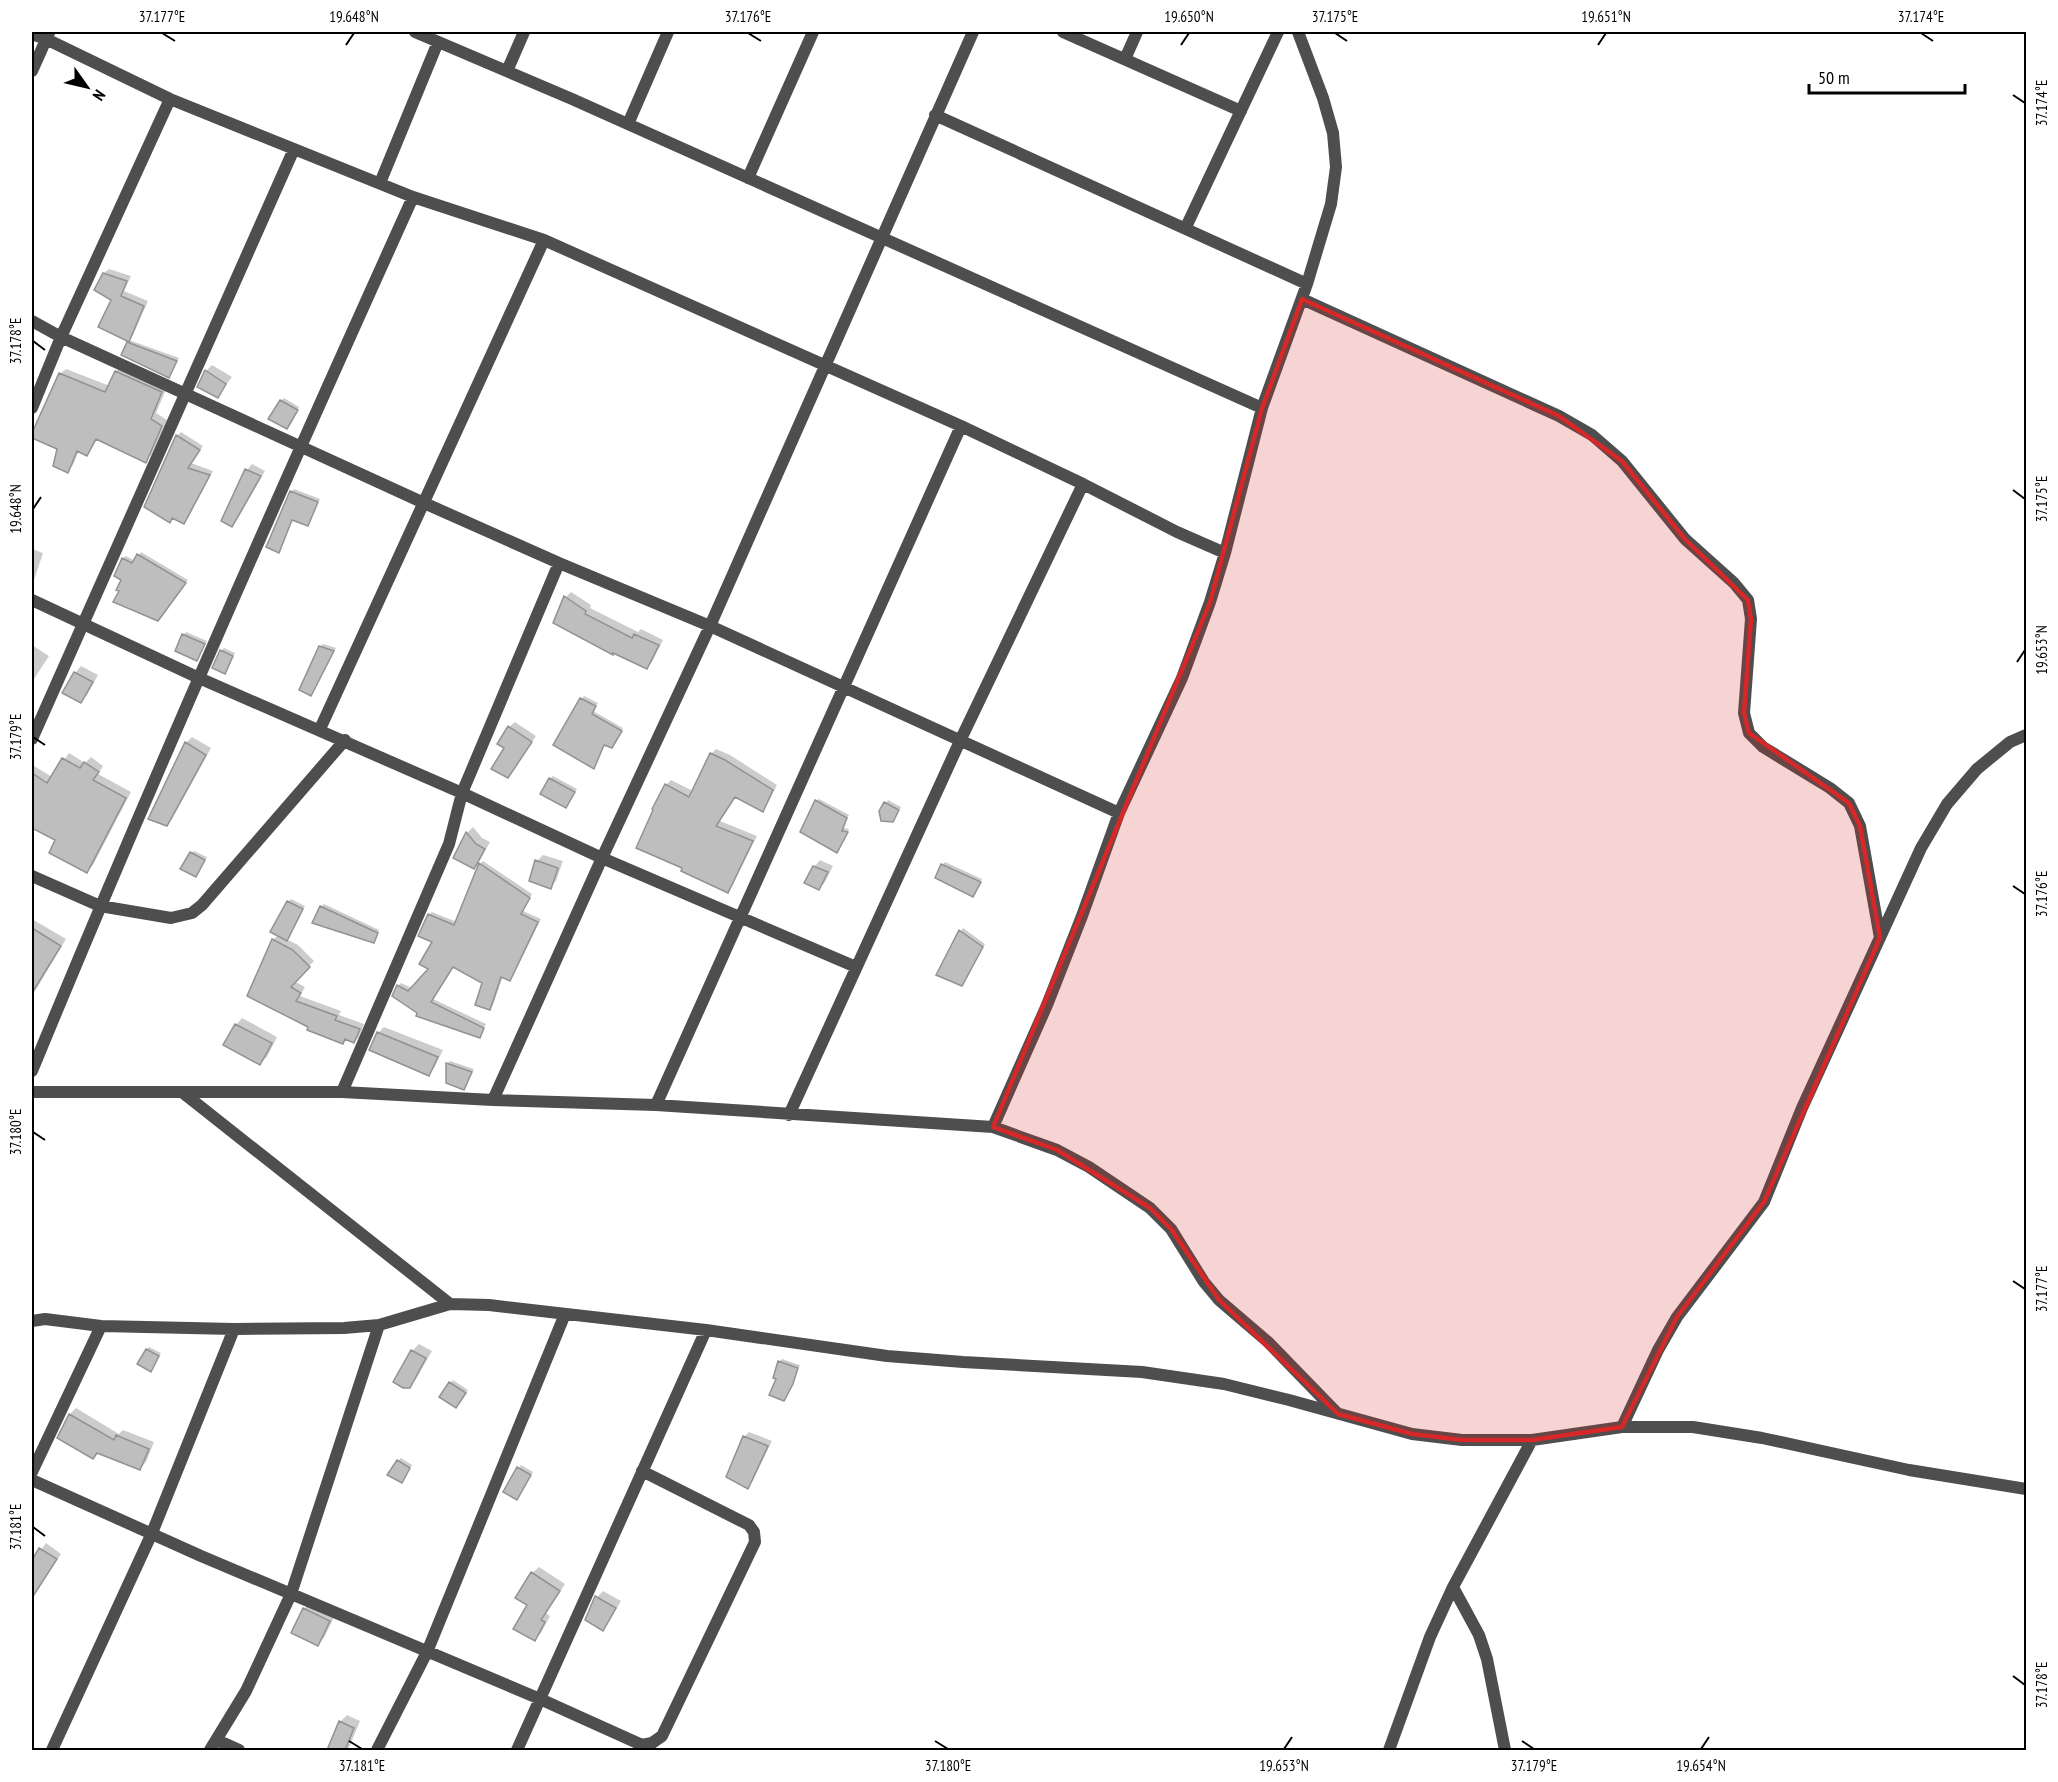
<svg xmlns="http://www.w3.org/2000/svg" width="2058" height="1782" viewBox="0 0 2058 1782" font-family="'PT Sans Narrow',sans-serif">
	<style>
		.shadow { fill: #0003 }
		.building { fill: #bebebe; stroke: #929292; stroke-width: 1.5 }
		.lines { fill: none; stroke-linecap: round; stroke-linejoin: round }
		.minor { stroke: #4e4e4e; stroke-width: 12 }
		.marked { fill: #d62828; fill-opacity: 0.2; stroke: #d62828; stroke-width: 4.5; stroke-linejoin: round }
		.ticks { fill: none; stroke: #000; stroke-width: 2 }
		.neatline { fill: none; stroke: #000; stroke-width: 2 }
		.ticks-label { font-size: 15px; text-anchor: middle; fill: #000 }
	</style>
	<rect width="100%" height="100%" fill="#fff"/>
	<path class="shadow" d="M 109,269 L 131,276 L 124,291 L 148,301 L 133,335 L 129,340 L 179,358 L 169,376 L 128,343 L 130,341 L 100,327 L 113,299 L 104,273 Z
		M 212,365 L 232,377 L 217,397 L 206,371 Z
		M 122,366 L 167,387 L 156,413 L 167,420 L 151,455 L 145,461 L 98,438 L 87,455 L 79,450 L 73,465 L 68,471 L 59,448 L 32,437 L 60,374 L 66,369 L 110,386 L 116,371 Z
		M 284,398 L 299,407 L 290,425 L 281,401 Z
		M 181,432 L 203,446 L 191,463 L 213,471 L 188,518 L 184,523 L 174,517 L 170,522 L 146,507 L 177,436 Z
		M 252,464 L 265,471 L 237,520 L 232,525 L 223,520 L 247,470 Z
		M 294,489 L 320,499 L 308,524 L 293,518 L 278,551 L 291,492 Z
		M 32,549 L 43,553 L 32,586 Z
		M 141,552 L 188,580 L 161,617 L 121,591 L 123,558 L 126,556 L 135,561 Z
		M 571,592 L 591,605 L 590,608 L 638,632 L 641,629 L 663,640 L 652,662 L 647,667 L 613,652 L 566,597 Z
		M 186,632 L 207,641 L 197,659 L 183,635 Z
		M 323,644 L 336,648 L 311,694 L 320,647 Z
		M 32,645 L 49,656 L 32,682 Z
		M 224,648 L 235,653 L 225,672 L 221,651 Z
		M 81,666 L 98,675 L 87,695 L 81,701 L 64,692 L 75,673 Z
		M 584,696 L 598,703 L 593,711 L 623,728 L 612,746 L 605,744 L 594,767 L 581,699 Z
		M 515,722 L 536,736 L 508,777 L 506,748 L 509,727 Z
		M 192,737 L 211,748 L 172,819 L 167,825 L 150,818 L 186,743 Z
		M 716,749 L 730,755 L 777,785 L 767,805 L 763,810 L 736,795 L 720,821 L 757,836 L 732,886 L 727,891 L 684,868 L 654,808 L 666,785 L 671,780 L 693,791 L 711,754 Z
		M 69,753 L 85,763 L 91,757 L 103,766 L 98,774 L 131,792 L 93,865 L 87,871 L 57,839 L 32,826 L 32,769 L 34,766 L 52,777 Z
		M 553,776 L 577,789 L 566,806 L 550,779 Z
		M 819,799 L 849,815 L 843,828 L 849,829 L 837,851 L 816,801 Z
		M 888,800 L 901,807 L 893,820 L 886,803 Z
		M 473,827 L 482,838 L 490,842 L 480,860 L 474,867 L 455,857 L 467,833 Z
		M 194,851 L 207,857 L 196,875 L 191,853 Z
		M 543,855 L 563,861 L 556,881 L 550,887 L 537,861 Z
		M 820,860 L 833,866 L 825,882 L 819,889 L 814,867 Z
		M 483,861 L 532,894 L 523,911 L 541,919 L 513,976 L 510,979 L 503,976 L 493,1005 L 489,1009 L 484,982 L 453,966 L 433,999 L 486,1024 L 479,1036 L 419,1012 L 398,986 L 401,983 L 412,988 L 430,968 L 434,941 L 429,915 L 432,912 L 457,922 L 480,864 Z
		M 945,862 L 982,879 L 973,895 L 942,865 Z
		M 291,899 L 305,906 L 286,939 L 298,945 L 314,961 L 294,981 L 305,987 L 300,996 L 341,1011 L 339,1015 L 364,1024 L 359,1037 L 354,1042 L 346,1038 L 343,1042 L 249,995 L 273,940 L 278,935 L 288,902 Z
		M 324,904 L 379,930 L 376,939 L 373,942 L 321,907 Z
		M 32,919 L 66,939 L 32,996 Z
		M 963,928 L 985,944 L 962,984 L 938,974 Z
		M 242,1018 L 277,1037 L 267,1057 L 260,1063 L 236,1025 Z
		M 384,1027 L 443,1050 L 434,1068 L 428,1074 L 378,1033 Z
		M 450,1061 L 474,1069 L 464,1088 L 447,1064 Z
		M 419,1344 L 432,1351 L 416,1379 L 409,1386 L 395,1381 L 412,1351 Z
		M 149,1347 L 161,1353 L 153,1367 L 147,1349 Z
		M 782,1359 L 800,1365 L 786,1397 L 778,1378 L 779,1362 Z
		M 453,1380 L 468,1390 L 459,1404 L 450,1383 Z
		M 76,1408 L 119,1434 L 123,1430 L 154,1442 L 146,1462 L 139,1469 L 59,1438 L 70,1414 Z
		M 749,1432 L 772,1441 L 752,1482 L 748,1487 L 728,1476 L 745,1436 Z
		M 401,1458 L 412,1465 L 402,1482 L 398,1461 Z
		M 521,1465 L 533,1472 L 517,1498 L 505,1491 Z
		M 46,1543 L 61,1554 L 36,1590 L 32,1588 L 32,1562 Z
		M 539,1567 L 565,1584 L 546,1613 L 550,1616 L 541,1633 L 535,1639 L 529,1604 L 532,1573 Z
		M 603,1591 L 621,1601 L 609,1622 L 603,1629 L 597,1597 Z
		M 310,1603 L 335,1615 L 324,1638 L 317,1644 L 304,1609 Z
		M 347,1715 L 360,1721 L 348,1750 L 328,1750 L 340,1722 Z"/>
	<path class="building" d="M 103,273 L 127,281 L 121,296 L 144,306 L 129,342 L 98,327 L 111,300 L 94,290 Z
		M 127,342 L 177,361 L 169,378 L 121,355 Z
		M 205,370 L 226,384 L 218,398 L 197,387 Z
		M 115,371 L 162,392 L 151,419 L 162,426 L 146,463 L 96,439 L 87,456 L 77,451 L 68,473 L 53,466 L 57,449 L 32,438 L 32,433 L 59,373 L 105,392 Z
		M 280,400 L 298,410 L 287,429 L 268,419 Z
		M 176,435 L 200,450 L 188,468 L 210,475 L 184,524 L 172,518 L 170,523 L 144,507 Z
		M 245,469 L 261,476 L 232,527 L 221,521 Z
		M 290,491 L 318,502 L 308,526 L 292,520 L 279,553 L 266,547 Z
		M 137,554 L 186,583 L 158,621 L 113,602 L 119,591 L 116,590 L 121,580 L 114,576 L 122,558 L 132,563 Z
		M 564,596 L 586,611 L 585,614 L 632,638 L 634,634 L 659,645 L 647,669 L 613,653 L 613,655 L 553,623 Z
		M 182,634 L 205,644 L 197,661 L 175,651 Z
		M 319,646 L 334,651 L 311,696 L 299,690 Z
		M 220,650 L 233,656 L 225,674 L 212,668 Z
		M 74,672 L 93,682 L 81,703 L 62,693 Z
		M 580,698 L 596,706 L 592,714 L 622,731 L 612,748 L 604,745 L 594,769 L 553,745 Z
		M 508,726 L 532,742 L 508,778 L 491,769 L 504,748 L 497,744 Z
		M 185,742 L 206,755 L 167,826 L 148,819 Z
		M 710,753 L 725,760 L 773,790 L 763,812 L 735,797 L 716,826 L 753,841 L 728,893 L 681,871 L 682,868 L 636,848 L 653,810 L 652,809 L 665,784 L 689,797 Z
		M 62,758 L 80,768 L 84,762 L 99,772 L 93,780 L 126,798 L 87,873 L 49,853 L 55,840 L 32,828 L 32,773 L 47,783 Z
		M 549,778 L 575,792 L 566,808 L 540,794 Z
		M 815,800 L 847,818 L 842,831 L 848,832 L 837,853 L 800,832 Z
		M 884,802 L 899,810 L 893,822 L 881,821 L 879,811 Z
		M 466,832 L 476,844 L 485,849 L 474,869 L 453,858 Z
		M 190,852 L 205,860 L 196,877 L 180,869 Z
		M 535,860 L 558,868 L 551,889 L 529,881 Z
		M 479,863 L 530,898 L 521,914 L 538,922 L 510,981 L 501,977 L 490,1010 L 475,1005 L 482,983 L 453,967 L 431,1002 L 484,1028 L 480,1038 L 416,1016 L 417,1013 L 392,996 L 397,985 L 408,991 L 428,969 L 419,964 L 432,942 L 418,936 L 428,914 L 454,925 Z
		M 941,864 L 981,882 L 973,897 L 935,878 Z
		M 813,866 L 828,872 L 819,890 L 804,883 Z
		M 287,901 L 303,909 L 287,941 L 270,932 Z
		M 320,906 L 378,933 L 374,943 L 312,923 Z
		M 32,928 L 61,946 L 32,993 Z
		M 959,930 L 983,947 L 962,986 L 936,975 Z
		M 272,939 L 293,950 L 310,967 L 291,987 L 301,993 L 296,1001 L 337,1016 L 335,1020 L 360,1029 L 354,1043 L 345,1039 L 343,1044 L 307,1030 L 308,1027 L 247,996 Z
		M 235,1024 L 272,1043 L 260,1065 L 223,1045 Z
		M 377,1032 L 438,1057 L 429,1076 L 369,1050 Z
		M 446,1063 L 472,1072 L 464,1090 L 446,1083 Z
		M 146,1349 L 159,1356 L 151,1372 L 137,1364 Z
		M 411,1350 L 426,1358 L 410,1388 L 403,1388 L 393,1382 Z
		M 778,1361 L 798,1368 L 793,1384 L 784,1401 L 769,1395 L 776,1379 L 773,1378 Z
		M 449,1382 L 466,1393 L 456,1408 L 439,1397 Z
		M 69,1414 L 114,1440 L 116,1435 L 149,1449 L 140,1470 L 97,1453 L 93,1459 L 57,1438 Z
		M 743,1436 L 768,1446 L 748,1489 L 726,1477 Z
		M 397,1460 L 410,1468 L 402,1483 L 387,1475 Z
		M 517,1467 L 531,1475 L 517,1500 L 503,1492 Z
		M 39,1548 L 57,1559 L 32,1598 L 32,1560 Z
		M 531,1572 L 560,1591 L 541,1620 L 545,1622 L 535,1641 L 513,1629 L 527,1605 L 515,1598 Z
		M 595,1596 L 616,1608 L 603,1631 L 585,1620 Z
		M 303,1608 L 330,1621 L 318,1646 L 291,1633 Z
		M 339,1721 L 354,1728 L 345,1750 L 327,1750 Z"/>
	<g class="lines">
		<path class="minor" d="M 415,32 L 572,99 L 1262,408
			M 1063,32 L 1241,111
			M 32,34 L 46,39 L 170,99 L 294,149 L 413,197 L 544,240 L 961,426 L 1083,484 L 1177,532 L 1225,553
			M 1125,59 L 1137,32
			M 32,71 L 49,33
			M 507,71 L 524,32
			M 935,115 L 1307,284
			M 628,124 L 668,32
			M 748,178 L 813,32
			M 380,183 L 438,42
			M 1186,227 L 1278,32
			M 1302,299 L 1559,416 L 1592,435 L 1622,461 L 1685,539 L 1734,583 L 1748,600 L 1751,619 L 1744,713 L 1749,733 L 1763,747 L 1830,788 L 1849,803 L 1860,826 L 1880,938
			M 32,321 L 61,337 L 424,503 L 559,563 L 710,626 L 1119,813
			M 32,408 L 61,337 L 170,99
			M 32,600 L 199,678 L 462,793 L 602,858 L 856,967
			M 320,729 L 544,240
			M 32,739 L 294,149
			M 32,876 L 100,906 L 171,918 L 192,913 L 202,905 L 345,740
			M 32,1071 C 153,777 282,487 413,197
			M 32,1092 L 342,1092 L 493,1100 L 656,1105 L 993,1127 L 1057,1150 L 1089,1167 L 1150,1208 L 1171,1229 L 1204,1282 L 1219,1300 L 1268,1342 L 1337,1413
			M 182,1092 L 450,1304
			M 342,1092 L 449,844 L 462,793 L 559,563
			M 493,1100 L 602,858 L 710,626 L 973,32
			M 656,1105 L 961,426
			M 789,1115 L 960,741 L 1083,484
			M 993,1127 L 1047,1005 L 1082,916 L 1119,813 L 1182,678 L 1210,602 L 1225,553 L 1262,408 L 1307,284 L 1331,204 L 1336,167 L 1333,133 L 1323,98 L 1298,32
			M 32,1321 L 45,1319 L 101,1326 L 234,1329 L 344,1328 L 379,1325 L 450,1304 L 489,1305 L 706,1330 L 887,1356 L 963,1362 L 1142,1372 L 1224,1384 L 1289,1400 L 1412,1434 L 1462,1440 L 1532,1440 L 1622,1427 L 1693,1427 L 1762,1438 L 1909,1470 L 2026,1489
			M 1622,1427 L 1658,1350 L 1677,1317 L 1764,1202 L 1802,1108 L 1921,848 L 1947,804 L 1977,769 L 2010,742 L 2026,735
			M 32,1472 L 101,1326
			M 32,1480 L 201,1556 L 540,1699 L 642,1745 L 652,1743 L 662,1736 L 755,1542 L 754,1532 L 749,1525 L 642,1471
			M 1453,1587 L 1479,1635 L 1487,1659 L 1505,1750
			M 217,1740 L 239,1750
			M 52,1750 L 152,1533 L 234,1329
			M 210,1750 L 246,1691 L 291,1594 L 379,1325
			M 377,1750 L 427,1652 L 565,1314
			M 517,1750 L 706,1330
			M 1389,1750 L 1430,1637 L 1453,1587 L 1532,1440"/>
	</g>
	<path class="marked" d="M 1302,299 L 1559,416 L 1622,461 L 1685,539 L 1748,600 L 1751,619 L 1744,713 L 1749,733 L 1849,803 L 1860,826 L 1880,938 L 1764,1202 L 1677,1317 L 1622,1427 L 1532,1440 L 1462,1440 L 1412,1434 L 1338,1414 L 1219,1300 L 1171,1229 L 1150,1208 L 1057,1150 L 993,1127 L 1210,602 L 1262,408 Z"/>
	<path class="ticks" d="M 162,33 L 175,41M 748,33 L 761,41M 1335,33 L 1347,41M 1921,33 L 1933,41M 346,45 L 354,33M 1181,45 L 1189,33M 1598,45 L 1606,33M 2013,95 L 2025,103M 33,341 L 45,350M 2013,490 L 2025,499M 33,509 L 41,497M 2017,662 L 2025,650M 33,737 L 45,745M 2013,886 L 2025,894M 33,1132 L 45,1140M 2013,1281 L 2025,1289M 33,1527 L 45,1536M 2013,1676 L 2025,1685M 349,1741 L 362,1749M 935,1741 L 948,1749M 1522,1741 L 1534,1749M 1284,1749 L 1292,1737M 1701,1749 L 1709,1737"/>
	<rect width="2058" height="1782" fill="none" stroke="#ffffff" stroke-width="66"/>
	<g transform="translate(87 87) rotate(124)" stroke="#ffffff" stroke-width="4.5" paint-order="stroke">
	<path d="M0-4.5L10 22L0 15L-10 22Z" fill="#000000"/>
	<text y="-9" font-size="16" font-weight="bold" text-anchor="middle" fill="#000000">N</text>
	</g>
	<path d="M1809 84v9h156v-9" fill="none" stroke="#000000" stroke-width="3"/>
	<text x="1818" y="84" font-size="18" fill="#000000" stroke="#ffffff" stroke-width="4.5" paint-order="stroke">50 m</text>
	<rect x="33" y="33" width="1992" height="1716" class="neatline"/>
	<g class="ticks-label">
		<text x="162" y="22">37.177°E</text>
		<text x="354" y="22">19.648°N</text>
		<text x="748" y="22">37.176°E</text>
		<text x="1189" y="22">19.650°N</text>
		<text x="1335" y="22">37.175°E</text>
		<text x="1606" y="22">19.651°N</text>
		<text x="1921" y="22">37.174°E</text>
		<text transform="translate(2042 103) rotate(-90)" y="5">37.174°E</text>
		<text transform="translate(16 341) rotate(-90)" y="5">37.178°E</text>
		<text transform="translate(2042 499) rotate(-90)" y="5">37.175°E</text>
		<text transform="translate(16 509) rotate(-90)" y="5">19.648°N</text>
		<text transform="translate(2042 650) rotate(-90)" y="5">19.653°N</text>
		<text transform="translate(16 737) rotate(-90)" y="5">37.179°E</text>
		<text transform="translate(2042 894) rotate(-90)" y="5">37.176°E</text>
		<text transform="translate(16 1132) rotate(-90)" y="5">37.180°E</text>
		<text transform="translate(2042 1289) rotate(-90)" y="5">37.177°E</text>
		<text transform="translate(16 1527) rotate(-90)" y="5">37.181°E</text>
		<text transform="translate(2042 1685) rotate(-90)" y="5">37.178°E</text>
		<text x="362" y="1771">37.181°E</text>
		<text x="948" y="1771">37.180°E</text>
		<text x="1284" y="1771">19.653°N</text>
		<text x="1534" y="1771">37.179°E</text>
		<text x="1701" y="1771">19.654°N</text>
	</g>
</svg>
